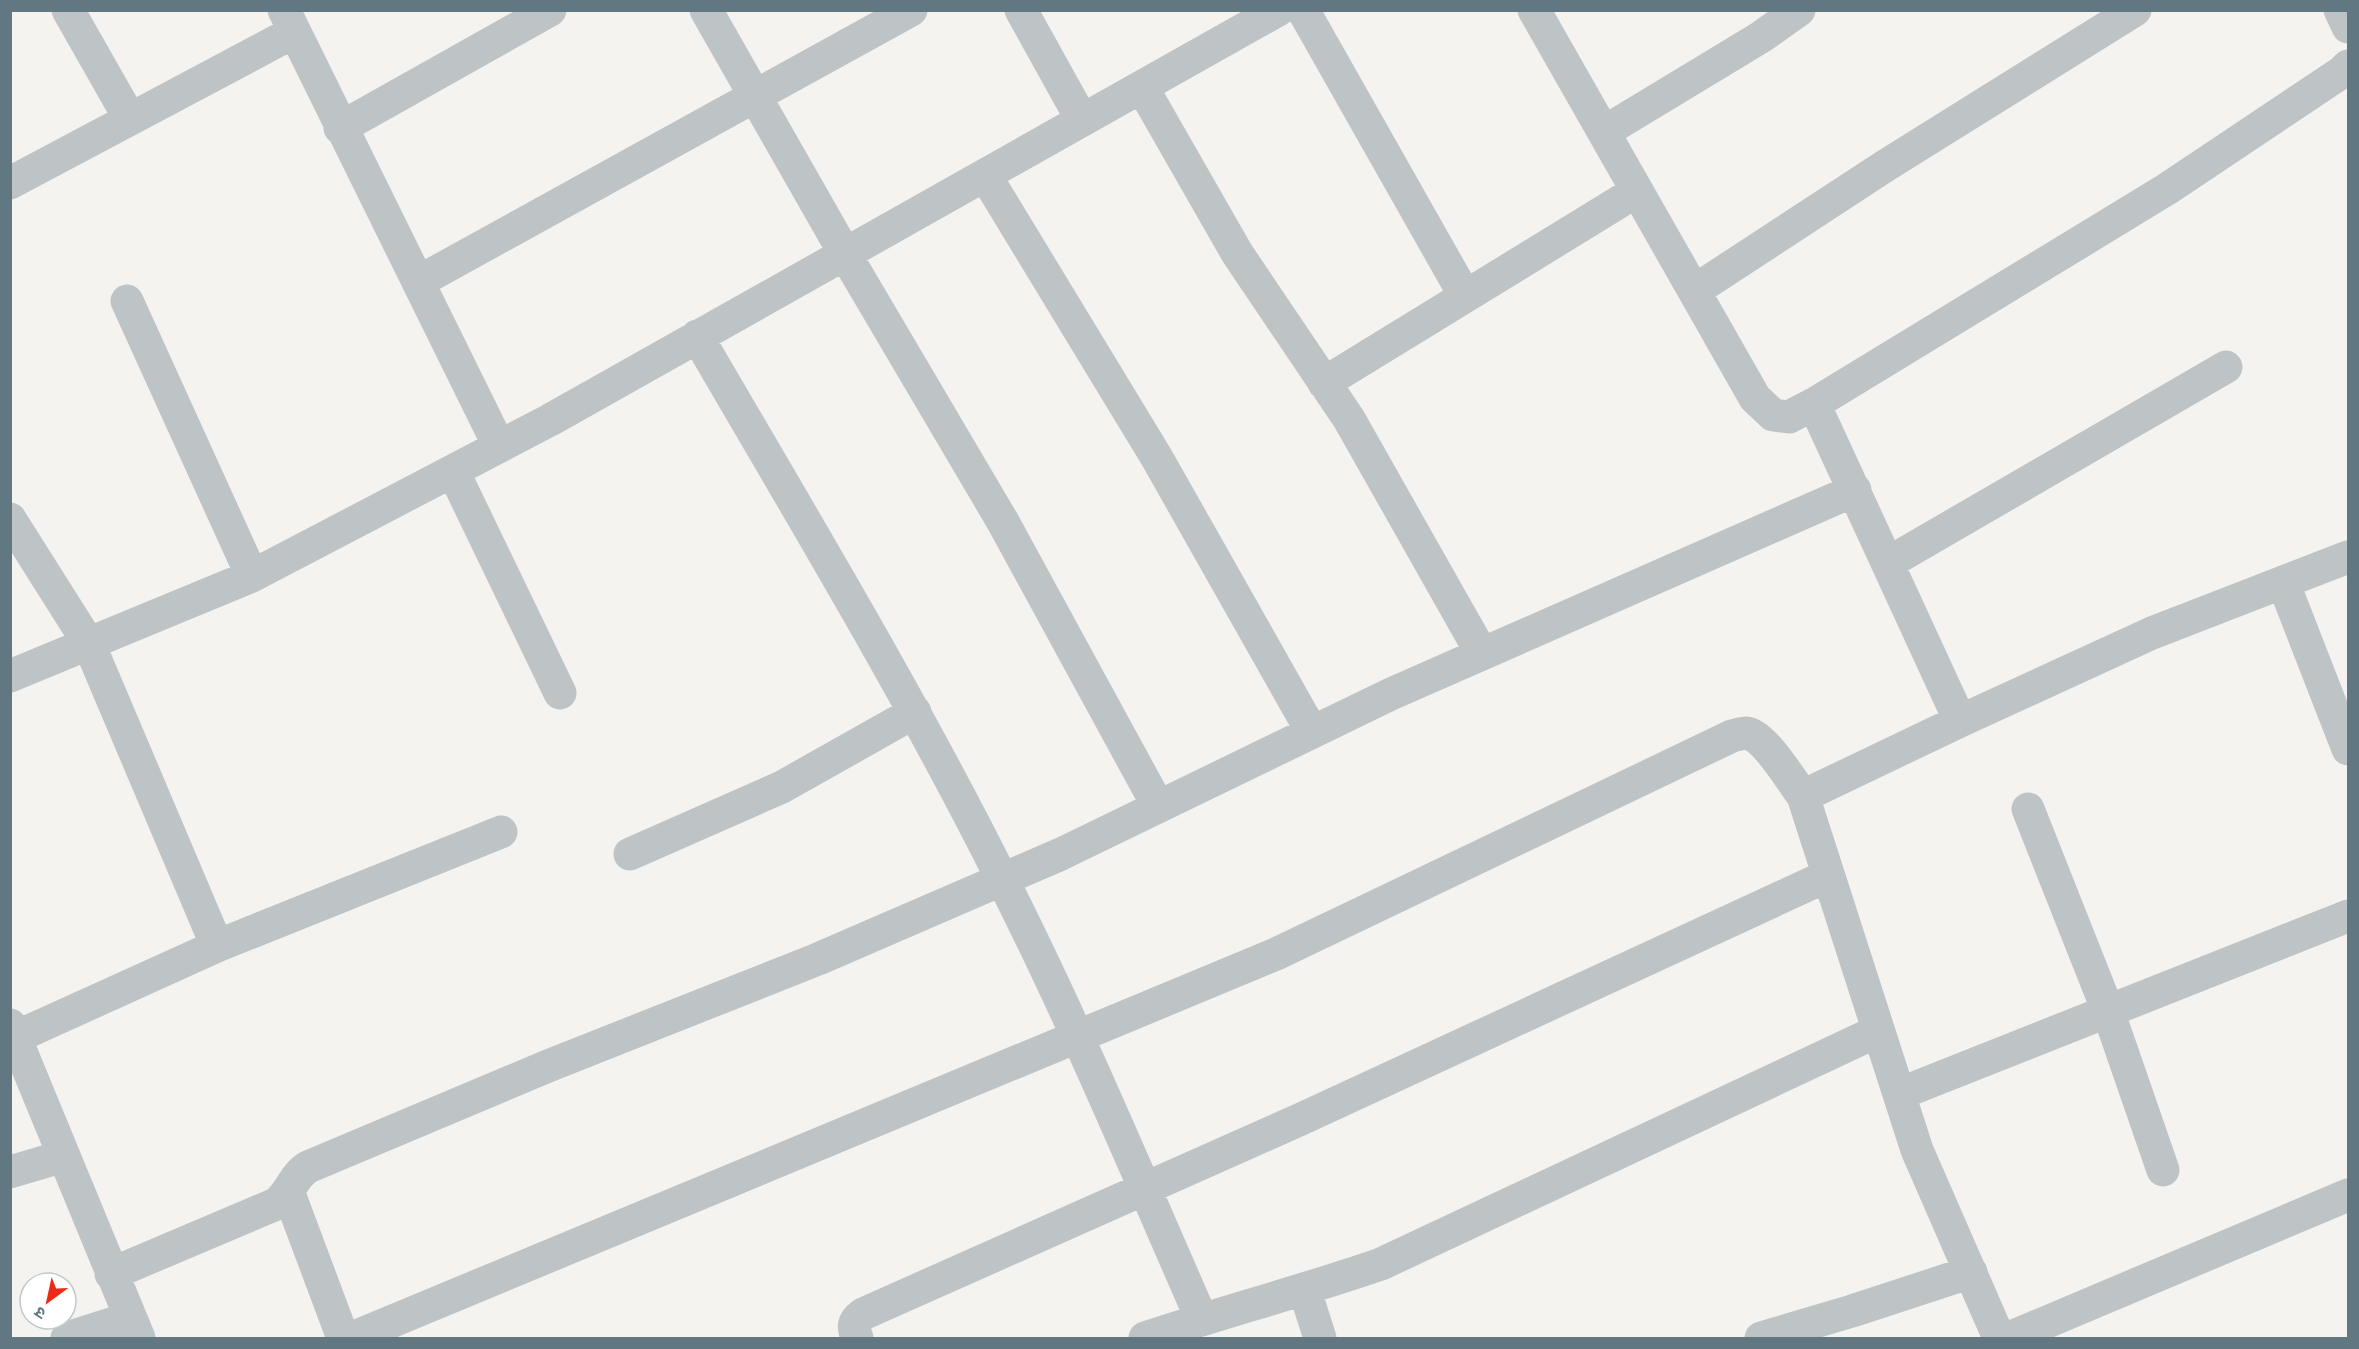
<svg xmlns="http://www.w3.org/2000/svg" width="2359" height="1349" viewBox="0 0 2359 1349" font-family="'Work Sans','Noto Sans Devanagari',sans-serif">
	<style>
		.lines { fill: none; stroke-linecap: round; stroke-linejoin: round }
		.street { stroke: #bec4c6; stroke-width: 33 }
	</style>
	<rect width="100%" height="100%" fill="#f4f3ef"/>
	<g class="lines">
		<path class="street" d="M 68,10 L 130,119
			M 284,10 L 499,446
			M 706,10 L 845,254 L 1003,522 L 1158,806
			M 1021,10 L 1082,120
			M 1303,10 L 1465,296
			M 1534,10 L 1755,398 L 1773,415 L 1789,417 L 1814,404 L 1960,721 L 1803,796 L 1917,1150 L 1999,1338
			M 2340,10 L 2348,27
			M 1142,87 L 1237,253 L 1349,419 L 1482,654
			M 340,128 L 550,10
			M 1604,132 L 1761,37 L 1799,10
			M 985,175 L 1157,458 L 1312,732
			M 10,183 L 294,32
			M 418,282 L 911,10
			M 1694,291 L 1885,166 L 2135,10
			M 127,301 L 252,576
			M 697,336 C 801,515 909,693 1002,879 C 1075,1023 1137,1172 1202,1320
			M 1324,383 L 1637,191
			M 1814,404 L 2167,189 L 2342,72 L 2348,66
			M 453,471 L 560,693
			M 10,519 L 89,644 L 217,946
			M 1888,563 L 2226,367
			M 2283,582 L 2348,749
			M 10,676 L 252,576 L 550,420 L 1278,10
			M 1960,721 L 2152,633 L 2348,557
			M 2028,809 L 2108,1011 L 2163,1170
			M 630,854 L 782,787 L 915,712
			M 10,1025 L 139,1338
			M 16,1037 L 217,946 L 501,832
			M 1899,1094 L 2348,916
			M 10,1172 L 64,1156
			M 288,1191 L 343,1338
			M 111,1274 L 276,1204 C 290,1194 293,1176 308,1167 L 548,1066 L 818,959 L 1061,854 L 1391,694 L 1855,490
			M 1305,1291 L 1320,1338
			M 67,1338 L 130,1318
			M 352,1338 L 1276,954 L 1732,736 C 1736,735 1742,733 1746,733 C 1764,734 1792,782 1803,796
			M 857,1338 C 853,1327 852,1322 863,1314 L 1299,1120 L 1827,876
			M 1145,1338 C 1223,1312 1303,1291 1381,1264 L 1878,1031
			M 1761,1338 L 1852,1311 L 1971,1272
			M 2009,1338 L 2348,1195"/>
	</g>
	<rect width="2359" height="1349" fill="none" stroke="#617882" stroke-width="24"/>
	<g transform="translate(48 1301) rotate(213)"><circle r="28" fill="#ffffff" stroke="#c0c9cd" stroke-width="1.5"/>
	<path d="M0-4.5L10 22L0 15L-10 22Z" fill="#ec2b17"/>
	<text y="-9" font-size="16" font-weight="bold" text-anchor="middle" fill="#617882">उ</text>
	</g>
</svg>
